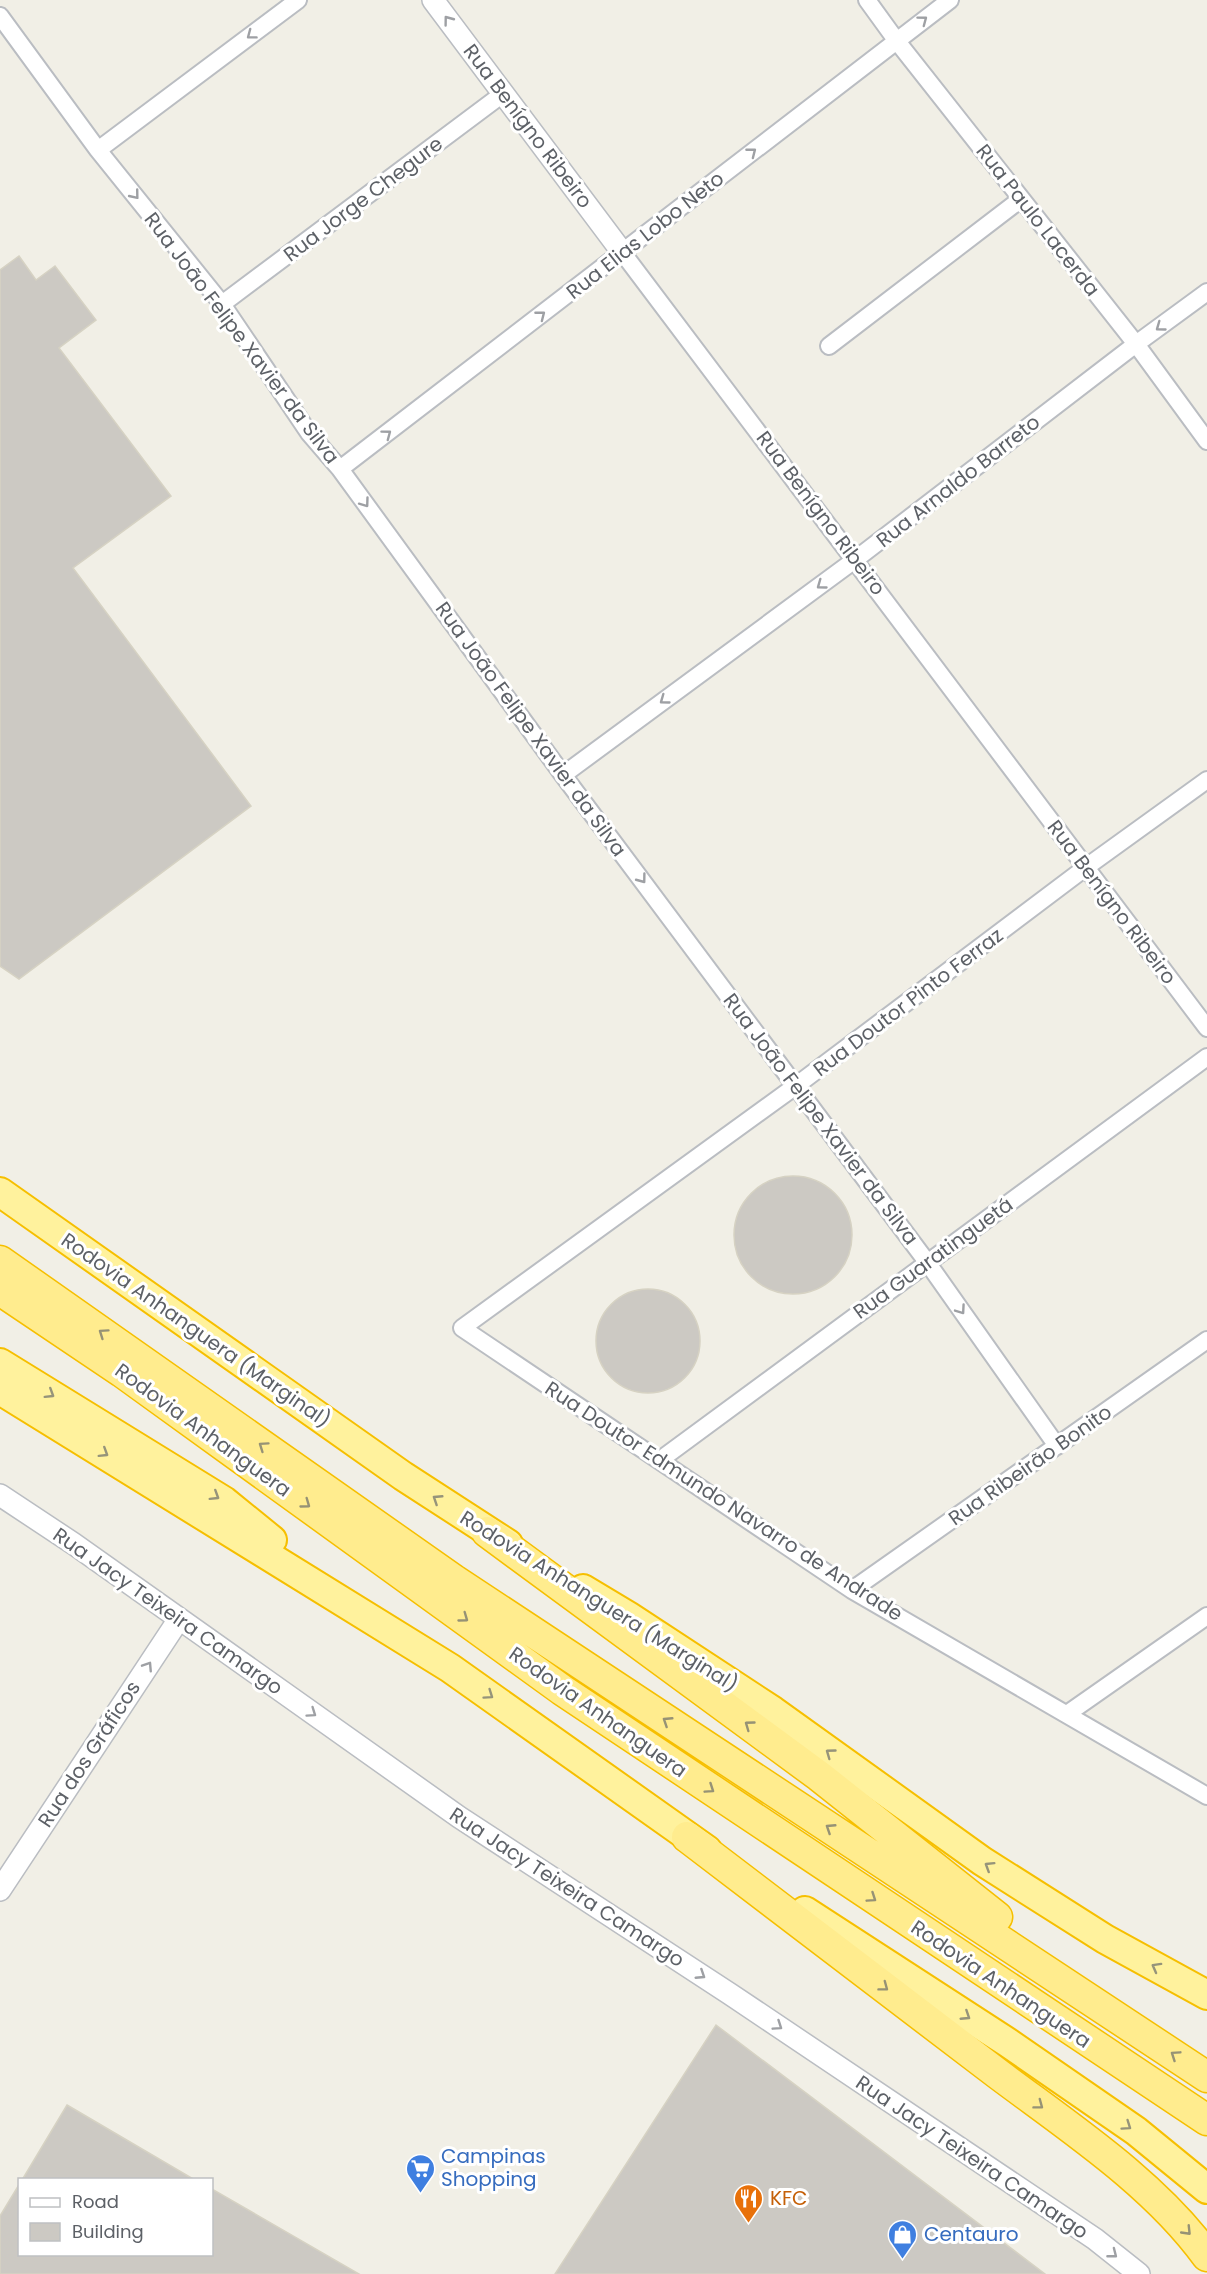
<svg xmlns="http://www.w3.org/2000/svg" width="1207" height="2274" viewBox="0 0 1207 2274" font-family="Poppins,sans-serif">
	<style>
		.building { fill: #ccc9c3; stroke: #d6d2c3; stroke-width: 1.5 }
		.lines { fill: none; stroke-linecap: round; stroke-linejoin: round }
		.minor-casing { stroke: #babdc2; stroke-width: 20 }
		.tertiary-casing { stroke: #babdc2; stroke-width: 24 }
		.trunk-casing { stroke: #f6bf00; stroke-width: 32 }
		.motorway-casing { stroke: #f6bf00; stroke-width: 33 }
		.minor { stroke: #fff; stroke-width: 16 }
		.tertiary { stroke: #fff; stroke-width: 21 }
		.trunk { stroke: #fff29d; stroke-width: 28 }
		.motorway { stroke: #ffec8e; stroke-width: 30 }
		.oneway { stroke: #9ea0a4 }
		.oneway2 { stroke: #969275 }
		.oneway3 { stroke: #96947a }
		.labels { text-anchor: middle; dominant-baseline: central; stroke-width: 6; stroke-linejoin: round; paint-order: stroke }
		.street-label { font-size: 20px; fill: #5d6167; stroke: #fff }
		.shop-label { font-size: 20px; fill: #366cbe; stroke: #fff; text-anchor: start }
		.food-label { font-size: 20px; fill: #c56008; stroke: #fff; text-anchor: start }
	</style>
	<rect width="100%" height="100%" fill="#f1efe6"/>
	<path class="building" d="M 19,256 L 36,280 L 55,266 L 96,320 L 59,348 L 171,496 L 73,568 L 251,806 L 19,979 L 0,966 L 0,270 Z
		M734 1235a59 59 0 1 1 118 0a59 59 0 1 1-118 0Z
		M596 1341a52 52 0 1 1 104 0a52 52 0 1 1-104 0Z
		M 716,2025 L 1045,2274 L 555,2274 Z
		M 67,2105 L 195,2180 L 22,2180 Z
		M 20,2183 L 20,2254 L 212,2254 L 212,2189 L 359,2274 L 0,2274 L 0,2216 Z"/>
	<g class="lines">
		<defs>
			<path id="minor" d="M 867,0 L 896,40 L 1136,344 L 1207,441
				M 0,16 L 98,150 L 222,304 L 309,433 L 340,469 L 563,775 L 927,1262 L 1057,1446
				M 98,150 L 298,0
				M 622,252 L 1207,1028
				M 222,304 L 504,93
				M 829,346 L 1021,199
				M 340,469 L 950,0
				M 563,775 L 856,559 L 1136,344 L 1207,292
				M 1207,780 L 1085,868 L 797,1085 L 462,1328 L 852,1590 L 1207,1796
				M 660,1460 L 1207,1057
				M 852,1590 L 1207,1340
				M 1067,1714 L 1207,1616"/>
			<path id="tertiary" d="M 433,0 L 622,252
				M 0,1495 L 74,1544 L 459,1817 L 730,1994 L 1095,2239 L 1139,2274
				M 0,1890 L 179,1619"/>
			<path id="trunk" d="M 0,1192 L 403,1476 L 508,1544
				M 0,1363 L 224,1501 L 272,1540
				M 0,1390 L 450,1668 L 707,1850
				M 583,1589 L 628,1616 L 773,1711 L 982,1861 L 1105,1939 L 1207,1995
				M 805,1911 L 1007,2042 L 1136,2131 L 1207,2189"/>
			<path id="motorway" d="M 0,1261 L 454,1580 L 1207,2077
				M 0,1290 L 122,1372 L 562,1690 L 1207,2120
				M 487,1532 L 819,1776 L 997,1917
				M 687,1837 C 791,1916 895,1995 998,2074 C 1070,2128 1154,2183 1207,2256"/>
		</defs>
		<use href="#minor" class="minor-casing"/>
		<use href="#tertiary" class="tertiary-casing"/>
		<use href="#trunk" class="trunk-casing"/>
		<use href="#motorway" class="motorway-casing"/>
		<use href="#minor" class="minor"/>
		<use href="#tertiary" class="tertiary"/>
		<use href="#trunk" class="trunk"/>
		<use href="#motorway" class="motorway"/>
	</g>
	<defs><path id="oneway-chevron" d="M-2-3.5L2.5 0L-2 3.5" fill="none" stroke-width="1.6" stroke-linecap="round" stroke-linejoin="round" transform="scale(1.5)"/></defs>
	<g class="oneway">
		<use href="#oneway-chevron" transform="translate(448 20) rotate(-127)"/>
		<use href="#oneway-chevron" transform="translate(923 20) rotate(-37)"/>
		<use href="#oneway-chevron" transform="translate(251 35) rotate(143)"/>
		<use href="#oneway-chevron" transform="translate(752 152) rotate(-38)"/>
		<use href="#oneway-chevron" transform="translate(135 195) rotate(51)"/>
		<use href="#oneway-chevron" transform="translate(541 315) rotate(-38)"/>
		<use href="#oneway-chevron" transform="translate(1160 327) rotate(144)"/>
		<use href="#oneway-chevron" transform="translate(387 434) rotate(-37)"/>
		<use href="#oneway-chevron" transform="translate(365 503) rotate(54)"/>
		<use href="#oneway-chevron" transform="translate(821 585) rotate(144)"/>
		<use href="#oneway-chevron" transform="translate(664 700) rotate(144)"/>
		<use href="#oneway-chevron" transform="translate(642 879) rotate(53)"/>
		<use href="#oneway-chevron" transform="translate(961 1310) rotate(55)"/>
		<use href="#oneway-chevron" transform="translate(148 1666) rotate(-57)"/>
		<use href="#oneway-chevron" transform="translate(312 1713) rotate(35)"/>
		<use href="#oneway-chevron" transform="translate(701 1975) rotate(33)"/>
		<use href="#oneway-chevron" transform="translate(778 2026) rotate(34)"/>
		<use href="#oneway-chevron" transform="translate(1113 2254) rotate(38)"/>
	</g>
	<g class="oneway2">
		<use href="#oneway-chevron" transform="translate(103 1333) rotate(-145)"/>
		<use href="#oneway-chevron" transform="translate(263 1446) rotate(-145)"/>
		<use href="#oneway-chevron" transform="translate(306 1504) rotate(36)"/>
		<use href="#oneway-chevron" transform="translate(464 1618) rotate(36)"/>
		<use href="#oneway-chevron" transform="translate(667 1721) rotate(-147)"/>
		<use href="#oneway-chevron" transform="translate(749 1725) rotate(-144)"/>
		<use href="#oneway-chevron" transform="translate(710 1789) rotate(34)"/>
		<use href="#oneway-chevron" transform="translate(830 1828) rotate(-147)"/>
		<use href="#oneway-chevron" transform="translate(872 1898) rotate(34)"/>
		<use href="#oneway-chevron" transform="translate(884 1987) rotate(37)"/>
		<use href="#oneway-chevron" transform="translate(1175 2055) rotate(-146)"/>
		<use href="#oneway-chevron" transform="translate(1039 2105) rotate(37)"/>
		<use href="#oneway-chevron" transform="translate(1187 2231) rotate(46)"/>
	</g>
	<g class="oneway3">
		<use href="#oneway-chevron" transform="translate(50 1394) rotate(32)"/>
		<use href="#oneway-chevron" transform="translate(104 1453) rotate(32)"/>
		<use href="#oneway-chevron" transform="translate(215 1496) rotate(32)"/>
		<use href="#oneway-chevron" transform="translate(437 1499) rotate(-147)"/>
		<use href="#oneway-chevron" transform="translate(489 1695) rotate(35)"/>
		<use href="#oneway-chevron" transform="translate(830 1753) rotate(-144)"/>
		<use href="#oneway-chevron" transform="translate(989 1866) rotate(-148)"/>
		<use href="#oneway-chevron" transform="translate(1156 1967) rotate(-151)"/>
		<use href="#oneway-chevron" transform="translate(966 2016) rotate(33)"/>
		<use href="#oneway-chevron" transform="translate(1127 2126) rotate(35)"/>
	</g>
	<defs>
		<symbol id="supermarket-pin" viewBox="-11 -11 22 30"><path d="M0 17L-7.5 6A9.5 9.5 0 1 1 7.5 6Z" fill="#3f7fe0" stroke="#fff"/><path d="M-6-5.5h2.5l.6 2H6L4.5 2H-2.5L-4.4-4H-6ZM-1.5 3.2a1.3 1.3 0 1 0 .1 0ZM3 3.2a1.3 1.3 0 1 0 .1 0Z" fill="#fff"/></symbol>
		<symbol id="restaurant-pin" viewBox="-11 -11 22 30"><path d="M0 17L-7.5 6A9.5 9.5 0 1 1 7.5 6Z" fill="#e8710a" stroke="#fff"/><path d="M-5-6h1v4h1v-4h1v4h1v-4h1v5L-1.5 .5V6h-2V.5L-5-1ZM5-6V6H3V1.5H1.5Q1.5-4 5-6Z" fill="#fff"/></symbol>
		<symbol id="shop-pin" viewBox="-11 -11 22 30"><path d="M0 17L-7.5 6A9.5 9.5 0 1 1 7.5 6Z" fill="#3f7fe0" stroke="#fff"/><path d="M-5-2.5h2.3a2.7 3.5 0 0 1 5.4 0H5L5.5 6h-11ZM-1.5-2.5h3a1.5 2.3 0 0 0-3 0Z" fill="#fff"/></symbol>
	</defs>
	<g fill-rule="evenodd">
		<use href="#supermarket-pin" x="404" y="2152" width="33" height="45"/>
		<use href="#restaurant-pin" x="732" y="2182" width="33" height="45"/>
		<use href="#shop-pin" x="886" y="2218" width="33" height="45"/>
	</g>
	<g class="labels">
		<g class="street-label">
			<text transform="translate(528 126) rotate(53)">Rua Benígno Ribeiro</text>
			<text transform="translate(363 199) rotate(-37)">Rua Jorge Chegure</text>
			<text transform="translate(1038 220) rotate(52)">Rua Paulo Lacerda</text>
			<text transform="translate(645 235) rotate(-38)">Rua Elias Lobo Neto</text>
			<text transform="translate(242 338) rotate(53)">Rua João Felipe Xavier da Silva</text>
			<text transform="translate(958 481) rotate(-38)">Rua Arnaldo Barreto</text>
			<text transform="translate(821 513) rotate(53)">Rua Benígno Ribeiro</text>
			<text transform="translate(531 729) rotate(54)">Rua João Felipe Xavier da Silva</text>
			<text transform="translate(1112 902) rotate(53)">Rua Benígno Ribeiro</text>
			<text transform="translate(908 1002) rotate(-37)">Rua Doutor Pinto Ferraz</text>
			<text transform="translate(821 1119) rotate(53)">Rua João Felipe Xavier da Silva</text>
			<text transform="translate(933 1258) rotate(-36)">Rua Guaratinguetá</text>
			<text transform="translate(196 1330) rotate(35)">Rodovia Anhanguera (Marginal)</text>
			<text transform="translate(203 1430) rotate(36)">Rodovia Anhanguera</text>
			<text transform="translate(1030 1465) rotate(-35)">Rua Ribeirão Bonito</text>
			<text transform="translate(724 1501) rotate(33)">Rua Doutor Edmundo Navarro de Andrade</text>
			<text transform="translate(599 1601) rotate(32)">Rodovia Anhanguera (Marginal)</text>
			<text transform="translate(168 1611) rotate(35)">Rua Jacy Teixeira Camargo</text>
			<text transform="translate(598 1712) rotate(35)">Rodovia Anhanguera</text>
			<text transform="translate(89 1754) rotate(-57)">Rua dos Gráficos</text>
			<text transform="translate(567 1887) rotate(33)">Rua Jacy Teixeira Camargo</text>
			<text transform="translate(1001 1984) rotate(34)">Rodovia Anhanguera</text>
			<text transform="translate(972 2157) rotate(34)">Rua Jacy Teixeira Camargo</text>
		</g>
		<g class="shop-label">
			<text x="441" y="2156">Campinas<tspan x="441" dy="23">Shopping</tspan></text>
			<text x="924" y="2234">Centauro</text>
		</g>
		<g class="food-label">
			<text x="770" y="2198">KFC</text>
		</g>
	</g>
	<rect x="18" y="2178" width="195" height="78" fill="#ffffff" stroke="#bec0c2" stroke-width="1.5"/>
	<rect x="30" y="2198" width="30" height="9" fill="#ffffff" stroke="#bec0c2" stroke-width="1.5"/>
	<text x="72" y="2208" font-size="18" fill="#5d6167">Road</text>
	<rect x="30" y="2223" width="30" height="18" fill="#ccc9c3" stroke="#bec0c2" stroke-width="1.5"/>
	<text x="72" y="2238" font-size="18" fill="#5d6167">Building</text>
</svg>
